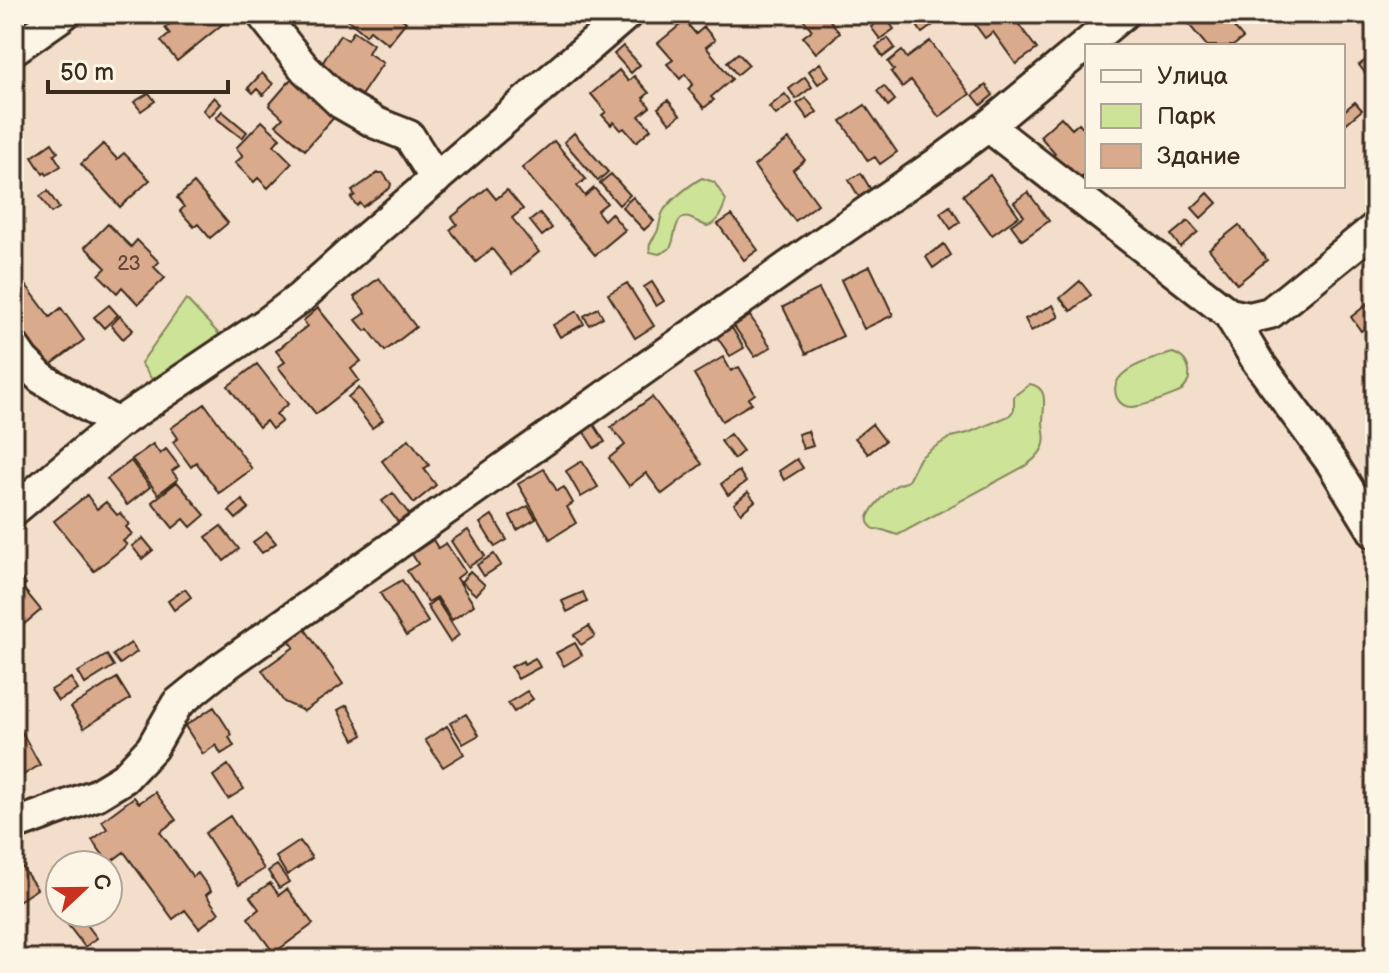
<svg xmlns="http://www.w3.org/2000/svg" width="1389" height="973" viewBox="0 0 1389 973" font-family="'Balsamiq Sans',sans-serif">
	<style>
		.green { fill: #cde398; stroke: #84865b; stroke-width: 2 }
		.building { fill: #daaa8c; stroke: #3b2a1e; stroke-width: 2 }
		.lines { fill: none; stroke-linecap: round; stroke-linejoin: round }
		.minor-casing { stroke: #3b2a1e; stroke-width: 36 }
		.minor { stroke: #fcf5e5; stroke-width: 30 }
		.labels { text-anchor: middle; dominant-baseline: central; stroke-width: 8; stroke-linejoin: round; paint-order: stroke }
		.number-label { font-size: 20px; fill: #634a3a }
	</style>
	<rect width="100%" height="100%" fill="#f2deca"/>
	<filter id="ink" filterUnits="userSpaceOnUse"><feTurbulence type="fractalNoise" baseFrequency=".0125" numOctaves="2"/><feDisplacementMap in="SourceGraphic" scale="16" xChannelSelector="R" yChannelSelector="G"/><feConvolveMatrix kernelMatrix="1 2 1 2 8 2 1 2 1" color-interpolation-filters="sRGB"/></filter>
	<g filter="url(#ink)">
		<path class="green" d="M 702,178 L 714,182 L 726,200 C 723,210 717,224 707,226 C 701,224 695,220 689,218 C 673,214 676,240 670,248 C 666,252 663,252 659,254 L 650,252 C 648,242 652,242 656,234 C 660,228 659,221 662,214 C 666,203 691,184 702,178 Z
			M 186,299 L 220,335 L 155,384 L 141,363 Z
			M 1173,353 C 1191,359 1195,380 1180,392 C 1165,398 1149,405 1132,407 C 1126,407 1120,404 1117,398 C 1105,370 1155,358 1173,353 Z
			M 1030,384 C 1050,388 1043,406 1043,422 C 1043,431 1047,438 1043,447 C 1039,456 1032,461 1025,466 L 898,535 C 889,533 885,529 874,529 C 870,525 867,524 868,518 C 869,510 888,490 895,486 C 899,484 904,483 908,481 L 920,458 L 930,450 L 951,437 L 968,433 L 1009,416 L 1014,410 L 1014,396 Z"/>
		<path class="building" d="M 182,14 L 219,14 L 225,22 L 177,61 L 161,41 L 170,34 L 165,28 Z
			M 341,14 L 396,14 L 406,22 L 388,44 L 370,30 L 366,35 Z
			M 799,14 L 825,14 L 840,33 L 816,53 L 803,37 L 812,30 Z
			M 924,14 L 931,14 L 937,22 L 922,33 L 914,21 Z
			M 977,14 L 1011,14 L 1037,49 L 1016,64 L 993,32 L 985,38 L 971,19 Z
			M 1180,14 L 1211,14 L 1216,19 L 1223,14 L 1243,38 L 1233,46 L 1207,46 Z
			M 885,17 L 894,29 L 880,39 L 871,27 Z
			M 685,21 L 696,34 L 704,27 L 715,40 L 706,47 L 732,79 L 711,97 L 714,100 L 704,108 L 688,89 L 693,84 L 685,74 L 680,79 L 667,64 L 673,60 L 658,43 Z
			M 354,31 L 373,44 L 368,53 L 383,63 L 360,97 L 318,70 L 340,35 L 348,40 Z
			M 888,38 L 895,48 L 883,57 L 876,47 Z
			M 930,41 L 970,94 L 939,117 L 911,80 L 902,87 L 891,72 L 894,70 L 888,62 L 902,51 L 907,58 Z
			M 623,46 L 640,65 L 631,73 L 614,54 Z
			M 738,53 L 749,65 L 737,75 L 727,62 Z
			M 1373,55 L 1375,58 L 1375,68 L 1366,74 L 1359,65 Z
			M 820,63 L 829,76 L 818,84 L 809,71 Z
			M 619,70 L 628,81 L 634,76 L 649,93 L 643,98 L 650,107 L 639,116 L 651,129 L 636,142 L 624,128 L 621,130 L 614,122 L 611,125 L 602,115 L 606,112 L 591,94 Z
			M 262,73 L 273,84 L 263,95 L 257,89 L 253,93 L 248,88 Z
			M 293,77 L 336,115 L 305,150 L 276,125 L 283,118 L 269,105 Z
			M 805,77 L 812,87 L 796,99 L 789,89 Z
			M 986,85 L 993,95 L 981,105 L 973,95 Z
			M 884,86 L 895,100 L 888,106 L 877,91 Z
			M 149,93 L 155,101 L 141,111 L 134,102 Z
			M 785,94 L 792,103 L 776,115 L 769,107 Z
			M 214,97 L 221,104 L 209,117 L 203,110 Z
			M 806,98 L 817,112 L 808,119 L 797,104 Z
			M 668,100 L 680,115 L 670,123 L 658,108 Z
			M 1355,102 L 1362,110 L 1343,126 L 1343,112 Z
			M 865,105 L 897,152 L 880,164 L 875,157 L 868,161 L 841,121 Z
			M 222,111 L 247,132 L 242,138 L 216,118 Z
			M 1061,117 L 1072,129 L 1079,123 L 1087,132 L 1087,173 L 1080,179 L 1067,165 L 1060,172 L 1049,160 L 1055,154 L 1040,136 Z
			M 262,121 L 280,138 L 274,145 L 292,163 L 268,188 L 258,178 L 254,182 L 235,163 L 243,156 L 236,148 Z
			M 574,133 L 608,172 L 598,181 L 564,142 Z
			M 789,139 L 805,160 L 793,170 L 818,204 L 795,221 L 754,166 Z
			M 554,141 L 586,179 L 577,186 L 585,196 L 594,188 L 607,203 L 597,211 L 604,220 L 611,213 L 625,230 L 595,255 L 522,168 Z
			M 52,143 L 58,152 L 54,155 L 61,166 L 47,175 L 45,172 L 43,174 L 32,157 Z
			M 103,144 L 117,159 L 124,153 L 150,180 L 120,207 L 81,164 Z
			M 378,173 L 383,173 L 391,184 L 390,188 L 363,207 L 360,203 L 357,206 L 351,198 L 355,195 L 352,191 Z
			M 861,173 L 871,190 L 859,197 L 849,180 Z
			M 611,174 L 630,195 L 619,205 L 600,183 Z
			M 990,175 L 1019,216 L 992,235 L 963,195 Z
			M 194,183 L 228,223 L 210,238 L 198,224 L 194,227 L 180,211 L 184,207 L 177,198 Z
			M 487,188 L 496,199 L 507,190 L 523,209 L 512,218 L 539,252 L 512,274 L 492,249 L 476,262 L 450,230 L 457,224 L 452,217 Z
			M 48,191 L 59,208 L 51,213 L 40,196 Z
			M 1028,192 L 1049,221 L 1022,240 L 1011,225 L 1024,216 L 1014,202 Z
			M 1208,193 L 1217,203 L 1201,218 L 1192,208 Z
			M 633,197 L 654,221 L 644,230 L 622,207 Z
			M 950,206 L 960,222 L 951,229 L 940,213 Z
			M 540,213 L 552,228 L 542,236 L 530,221 Z
			M 732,215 L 758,250 L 744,260 L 718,224 Z
			M 1188,221 L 1198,232 L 1180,247 L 1171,235 Z
			M 108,224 L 131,247 L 137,240 L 159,262 L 154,267 L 165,278 L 138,304 L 122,287 L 117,293 L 99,275 L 106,268 L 85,247 Z
			M 1239,225 L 1267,260 L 1237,284 L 1209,249 Z
			M 944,244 L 951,255 L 933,268 L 926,257 Z
			M 870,266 L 893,315 L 864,329 L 841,280 Z
			M 14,269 L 50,317 L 61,308 L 84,340 L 45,369 L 14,328 Z
			M 379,278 L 416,327 L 385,351 L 368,329 L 365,331 L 356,320 L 366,313 L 354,297 Z
			M 1080,281 L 1091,295 L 1071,311 L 1060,298 Z
			M 652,282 L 664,301 L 656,306 L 644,287 Z
			M 627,283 L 654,326 L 635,338 L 608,294 Z
			M 819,289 L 843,336 L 806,354 L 783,307 Z
			M 1375,298 L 1375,320 L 1361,331 L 1351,317 Z
			M 109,305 L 118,315 L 104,328 L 94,317 Z
			M 1053,305 L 1059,317 L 1031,331 L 1025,319 Z
			M 318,308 L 361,361 L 351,369 L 359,380 L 316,414 L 278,367 L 285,362 L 276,351 L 307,326 L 303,321 Z
			M 598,308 L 603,317 L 589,325 L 584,316 Z
			M 577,311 L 584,324 L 560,337 L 553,325 Z
			M 120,316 L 133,330 L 123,339 L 111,325 Z
			M 750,316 L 771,347 L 755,357 L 734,326 Z
			M 732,328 L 744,348 L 730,356 L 717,337 Z
			M 723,357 L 731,371 L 739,367 L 755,394 L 748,399 L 752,403 L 722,421 L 694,374 Z
			M 257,364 L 288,404 L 276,414 L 282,421 L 272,429 L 266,421 L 259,427 L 228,386 Z
			M 359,388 L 383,420 L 372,428 L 348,397 Z
			M 652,397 L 702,464 L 662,494 L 646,473 L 629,486 L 609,458 L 625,445 L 611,427 Z
			M 205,404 L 252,469 L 219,493 L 196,462 L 191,467 L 173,442 L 178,438 L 171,428 Z
			M 593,423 L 605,442 L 594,448 L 582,429 Z
			M 872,424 L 885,441 L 868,454 L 855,438 Z
			M 808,431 L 813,446 L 803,449 L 798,434 Z
			M 730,434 L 743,451 L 734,459 L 721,441 Z
			M 409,439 L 429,465 L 424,469 L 436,485 L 414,503 L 382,461 Z
			M 153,444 L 160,454 L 166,449 L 179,466 L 172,471 L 178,479 L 158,494 L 132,459 Z
			M 797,459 L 803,468 L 784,480 L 779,471 Z
			M 131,461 L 150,487 L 127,505 L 107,479 Z
			M 582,461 L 598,487 L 581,497 L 566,471 Z
			M 544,469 L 557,491 L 564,487 L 573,503 L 567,507 L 576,523 L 550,539 L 518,484 Z
			M 739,471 L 746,482 L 728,495 L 721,484 Z
			M 177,482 L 205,515 L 191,527 L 184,519 L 173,528 L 152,502 Z
			M 748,492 L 755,501 L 741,513 L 734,504 Z
			M 393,493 L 409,514 L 398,522 L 382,501 Z
			M 87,495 L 97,509 L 106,502 L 117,515 L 120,513 L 129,524 L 126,527 L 132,534 L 123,541 L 127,545 L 94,571 L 54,521 Z
			M 242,500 L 249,508 L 236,519 L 229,511 Z
			M 528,506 L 536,519 L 517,530 L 510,516 Z
			M 492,515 L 507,540 L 495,547 L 480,523 Z
			M 221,526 L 239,549 L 224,561 L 206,537 Z
			M 468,530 L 485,556 L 468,567 L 451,541 Z
			M 267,532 L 276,543 L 262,553 L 253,542 Z
			M 143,538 L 153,550 L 142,559 L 132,546 Z
			M 433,540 L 438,548 L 446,543 L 465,572 L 457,578 L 474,605 L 452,620 L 437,597 L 428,602 L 407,571 L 418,564 L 412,554 Z
			M 494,554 L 501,565 L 484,576 L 477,565 Z
			M 470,571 L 485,585 L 476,595 L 461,582 Z
			M 14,577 L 17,580 L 20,578 L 26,584 L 22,587 L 41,610 L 17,630 L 14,626 Z
			M 402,580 L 428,622 L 406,636 L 380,593 Z
			M 185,589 L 191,597 L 174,610 L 168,601 Z
			M 583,592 L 587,602 L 567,612 L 562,601 Z
			M 436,599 L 459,635 L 450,642 L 427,606 Z
			M 589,626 L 595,636 L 581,645 L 574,635 Z
			M 305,629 L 343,684 L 304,711 L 284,702 L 262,670 L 294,647 L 289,640 Z
			M 131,643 L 137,652 L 120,664 L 113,655 Z
			M 575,643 L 582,655 L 564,666 L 556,653 Z
			M 107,655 L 114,666 L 85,684 L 78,672 Z
			M 535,658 L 540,667 L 518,679 L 511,667 L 523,661 L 524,664 Z
			M 71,678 L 78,690 L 58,701 L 51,690 Z
			M 117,678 L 130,699 L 84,728 L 71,707 Z
			M 527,691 L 533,699 L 514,712 L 508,703 Z
			M 347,705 L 363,735 L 354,740 L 338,710 Z
			M 214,707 L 232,735 L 229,737 L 234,746 L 221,754 L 216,745 L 203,754 L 185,726 Z
			M 466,714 L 479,735 L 463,744 L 450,723 Z
			M 14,718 L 40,765 L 18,778 L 14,771 Z
			M 447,726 L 464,754 L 443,767 L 425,740 Z
			M 228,765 L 244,789 L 228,799 L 213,776 Z
			M 155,792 L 176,820 L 160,832 L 193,877 L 198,873 L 211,891 L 206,895 L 219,913 L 199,928 L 185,910 L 173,919 L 124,852 L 109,863 L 92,840 L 107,829 L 102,821 L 134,797 L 139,803 Z
			M 230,816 L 264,869 L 239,885 L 205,833 Z
			M 300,841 L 312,858 L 287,875 L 276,857 Z
			M 14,855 L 37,889 L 14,904 Z
			M 277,865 L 289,882 L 279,888 L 268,871 Z
			M 270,883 L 279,895 L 287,889 L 313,924 L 274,953 L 248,918 L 259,909 L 250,897 Z
			M 65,913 L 78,913 L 97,938 L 85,947 L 61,916 Z"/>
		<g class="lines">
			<defs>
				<path id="minor" d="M 262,14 L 305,69 L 341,103 L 376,123 L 409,136 L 436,179
					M 14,49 L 64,14
					M 988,126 L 1229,314 L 1258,362 L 1332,463 L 1375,533
					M 1229,314 L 1249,318 L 1270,313 L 1375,228
					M 14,347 L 23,360 L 41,378 L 117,424
					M 14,510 L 117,424 L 267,323 L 300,298 L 369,236 L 627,14
					M 14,825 L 96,795 L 124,778 L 152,748 L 177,704 L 219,670 L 802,257 L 942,160 L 988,126 L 1123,14"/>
			</defs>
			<use href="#minor" class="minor-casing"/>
			<use href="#minor" class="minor"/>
		</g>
	</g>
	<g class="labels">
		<g class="number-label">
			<text x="129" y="264">23</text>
		</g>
	</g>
	<rect width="1389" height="973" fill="none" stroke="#fcf5e5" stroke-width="48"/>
	<rect x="24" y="24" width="1341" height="925" fill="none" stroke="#3b2a1e" stroke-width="3" filter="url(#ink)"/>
	<rect x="1085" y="44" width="260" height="144" fill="#fcf5e5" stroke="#afa495" stroke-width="2"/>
	<rect x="1101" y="70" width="40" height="12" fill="#fcf5e5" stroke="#afa495" stroke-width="2"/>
	<text x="1157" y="84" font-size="24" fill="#3b2a1e">Улица</text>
	<rect x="1101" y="104" width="40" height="24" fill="#cde398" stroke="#afa495" stroke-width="2"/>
	<text x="1157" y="124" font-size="24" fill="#3b2a1e">Парк</text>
	<rect x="1101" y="144" width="40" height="24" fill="#daaa8c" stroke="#afa495" stroke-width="2"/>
	<text x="1157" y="164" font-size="24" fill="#3b2a1e">Здание</text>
	<g transform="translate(84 889) rotate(68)"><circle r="38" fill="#fcf5e5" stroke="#afa495" stroke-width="2"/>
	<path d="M0-6L14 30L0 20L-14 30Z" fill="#c8321e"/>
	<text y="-12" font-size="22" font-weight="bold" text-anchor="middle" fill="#3b2a1e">С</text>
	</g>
	<path d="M48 80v12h180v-12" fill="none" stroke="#3b2a1e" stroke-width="4"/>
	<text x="60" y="80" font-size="24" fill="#3b2a1e" stroke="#fcf5e5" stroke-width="6" paint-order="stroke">50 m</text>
</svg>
